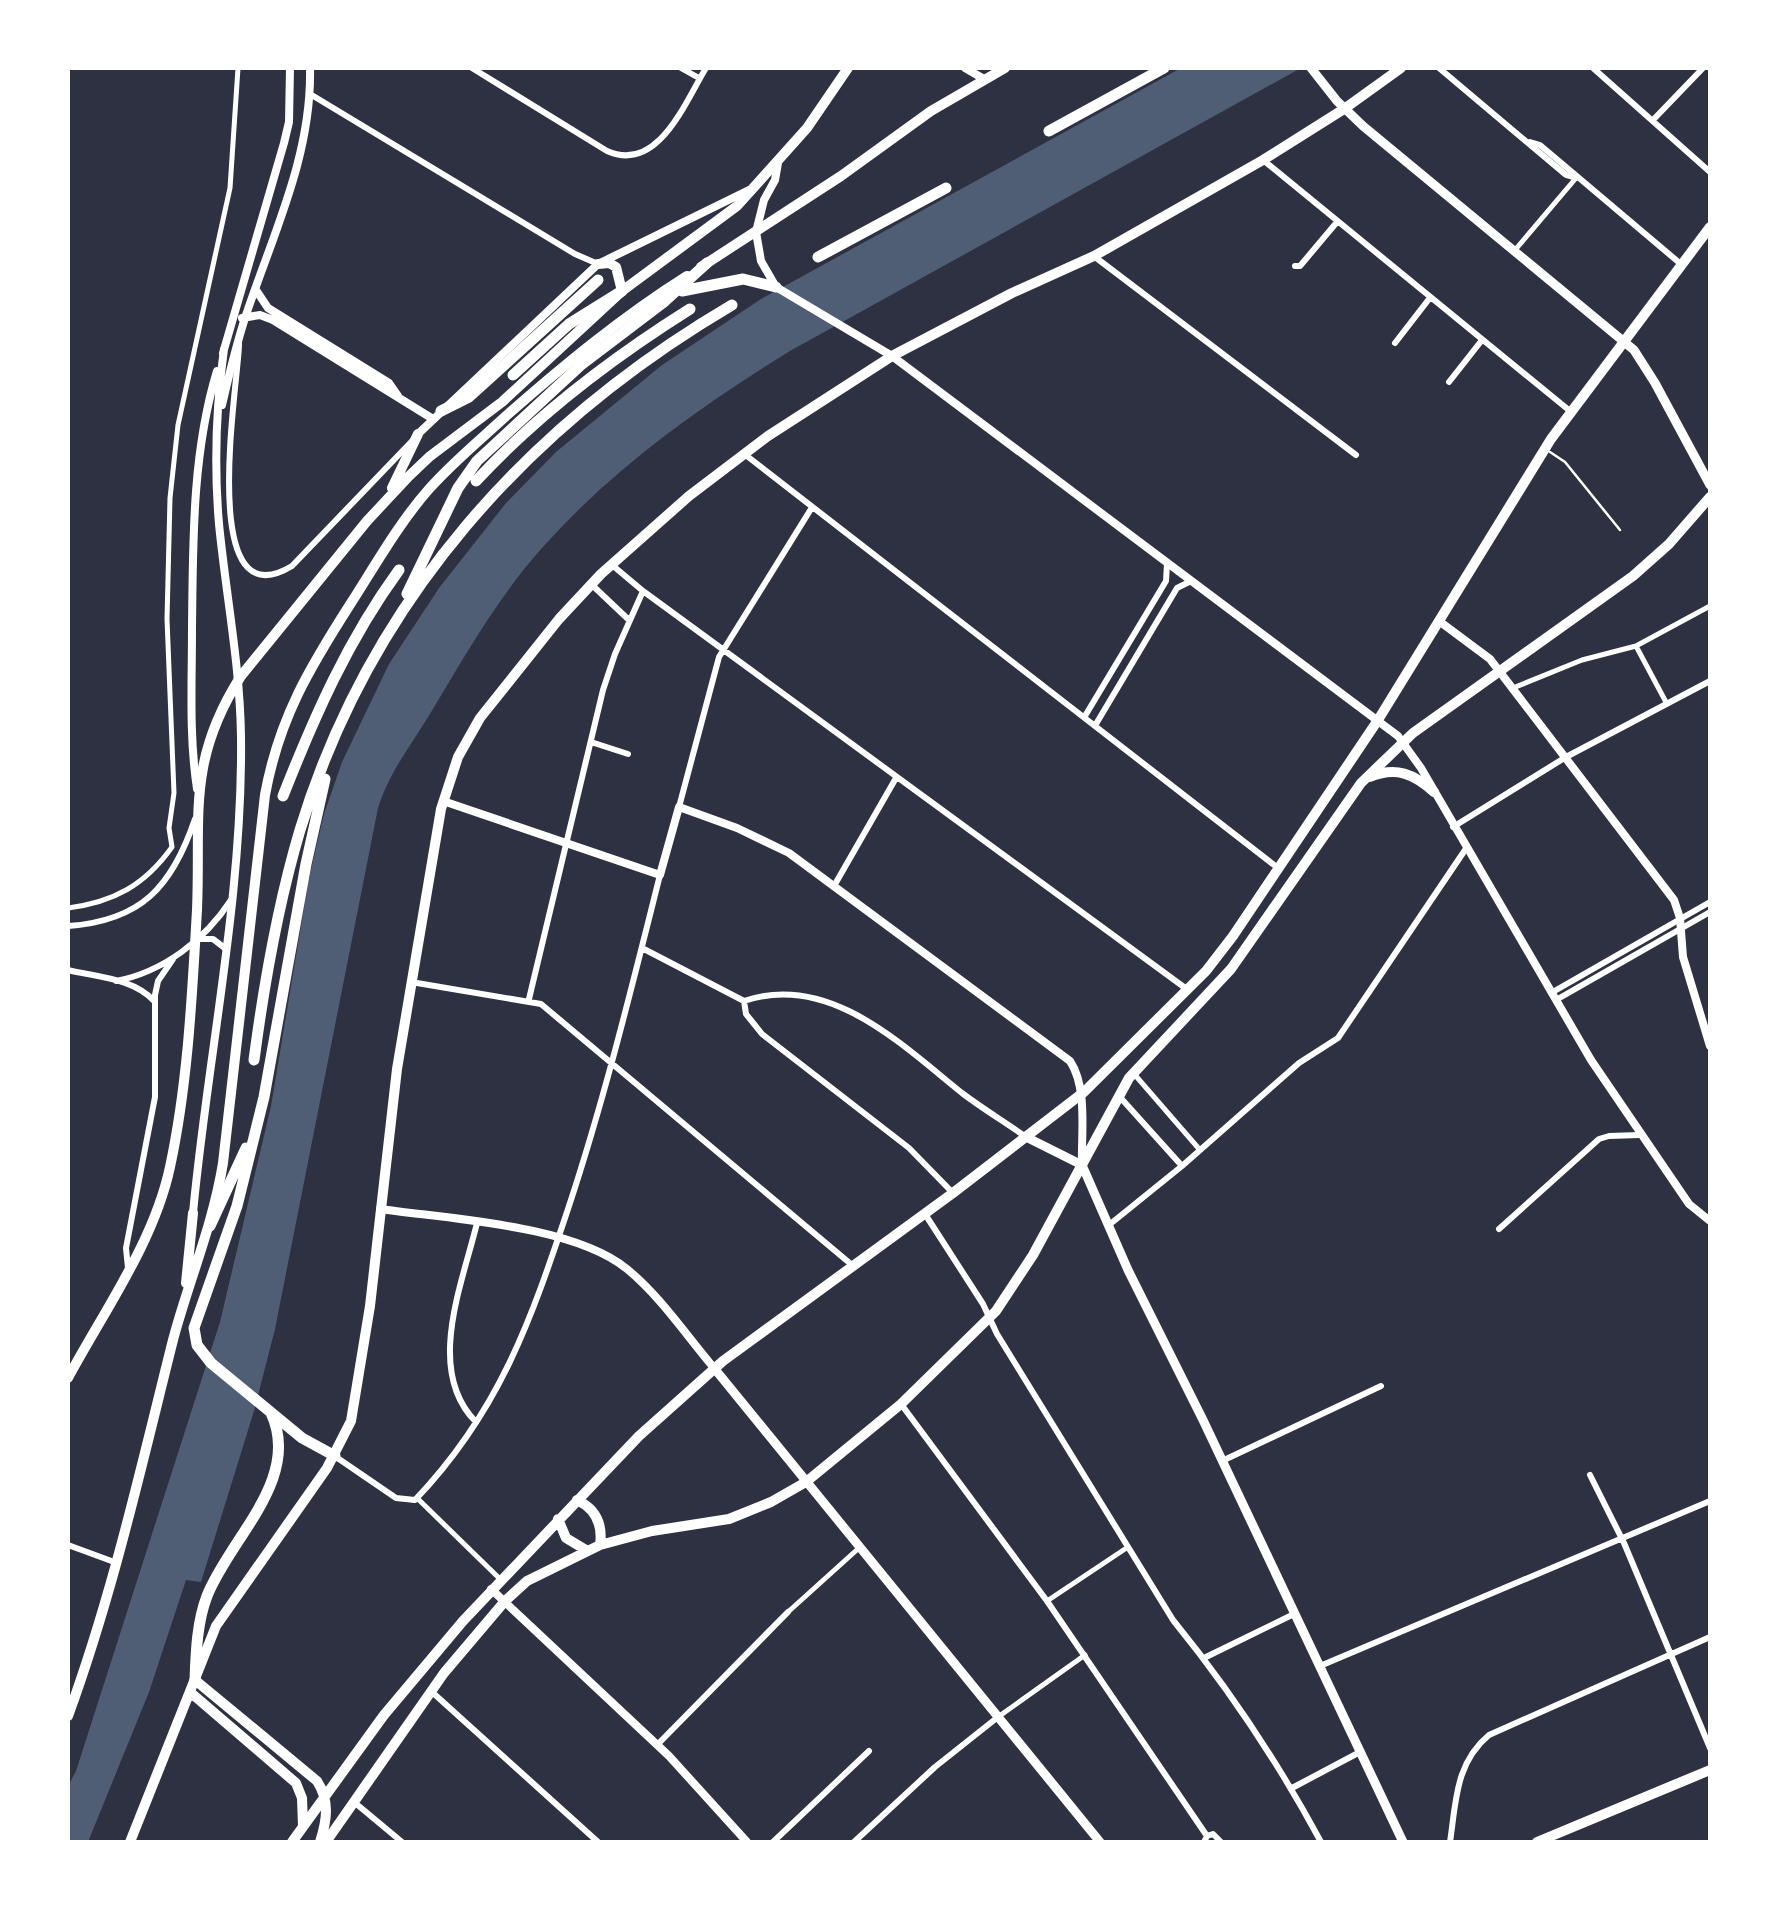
<svg xmlns="http://www.w3.org/2000/svg" width="1778" height="1910" viewBox="0 0 1778 1910" font-family="'Titillium Web',sans-serif">
	<style>
		.water { fill: #4f5d75 }
		.lines { fill: none; stroke-linecap: round; stroke-linejoin: round }
		.service { stroke: #fff; stroke-width: 2.5 }
		.pedestrian { stroke: #fff; stroke-width: 5 }
		.minor { stroke: #fff; stroke-width: 6 }
		.tertiary { stroke: #fff; stroke-width: 8 }
		.secondary { stroke: #fff; stroke-width: 9 }
		.primary { stroke: #fff; stroke-width: 10 }
		.motorway { stroke: #fff; stroke-width: 11 }
	</style>
	<rect width="100%" height="100%" fill="#2d3142"/>
	<path class="water" d="M 1181,68 L 1301,68 L 790,351 C 693,411 598,479 525,568 C 490,612 462,660 433,709 C 413,743 390,770 378,808 L 275,1329 L 254,1411 L 201,1582 L 186,1580 L 149,1692 L 88,1842 L 68,1842 L 68,1786 L 76,1771 L 220,1322 L 271,1106 L 309,878 L 324,814 L 342,762 L 389,664 L 439,588 L 506,503 L 556,452 L 662,365 L 761,299 Z"/>
	<g class="lines">
		<path class="service" d="M 1550,452 L 1565,462 L 1620,530"/>
		<path class="pedestrian" d="M 1515,250 L 1576,178
			M 1636,646 L 1667,704
			M 1513,688 L 1582,660 L 1636,646 L 1710,606
			M 68,908 C 114,902 145,885 172,847 L 169,828 L 174,793 L 167,619 L 170,498 L 178,425 L 230,188 L 238,68
			M 1135,1075 L 1200,1150
			M 417,1498 L 500,1579
			M 1047,1601 L 1128,1547
			M 788,1612 L 860,1547
			M 998,1717 L 1085,1655"/>
		<path class="minor" d="M 472,68 L 607,151 C 658,174 685,102 706,68
			M 681,68 L 699,78
			M 1439,68 L 1566,175 L 1576,178
			M 1593,68 L 1710,172
			M 310,94 L 575,254 L 598,264
			M 1653,120 L 1703,68
			M 1530,142 L 1540,145 L 1682,265
			M 1263,160 L 1570,411
			M 1095,257 L 1356,455
			M 1295,266 L 1300,266 L 1337,222
			M 1395,343 L 1429,299
			M 239,344 C 239,379 195,625 292,566 L 414,439
			M 1449,382 L 1482,340
			M 743,453 L 1278,868
			M 612,565 L 643,591 L 1188,990
			M 591,584 L 629,620
			M 1085,716 L 1166,581 L 1167,564
			M 1096,724 L 1177,588 L 1191,581
			M 591,742 L 628,754
			M 679,807 L 719,657 L 811,509
			M 1453,827 L 1566,757 L 1710,681
			M 834,886 L 896,778
			M 68,926 C 141,921 172,887 195,819
			M 198,939 L 213,939 L 226,949
			M 642,948 L 744,1001 L 746,1014 L 762,1034 L 909,1148 L 953,1193
			M 68,970 C 96,977 133,978 154,1001
			M 116,981 C 163,972 205,940 231,900
			M 411,982 L 541,1004 L 852,1265
			M 1551,993 L 1710,902
			M 529,999 L 603,690 L 615,654 L 643,591
			M 1556,1000 L 1710,912
			M 744,1001 C 829,972 902,1045 962,1093 C 983,1109 1005,1122 1026,1137
			M 1119,1096 L 1182,1166
			M 925,1214 L 983,1304 L 997,1334 L 1173,1620 C 1229,1689 1279,1764 1321,1842
			M 1109,1225 L 1182,1166 L 1299,1063 L 1338,1038 L 1465,850
			M 1499,1229 L 1599,1139 L 1609,1136 L 1639,1135
			M 128,1268 L 126,1248 L 155,1097 L 155,995 L 158,981 L 173,959
			M 901,1404 L 1047,1601 L 1207,1836
			M 476,1422 C 425,1371 462,1285 477,1223
			M 336,1457 L 396,1498 L 415,1500 C 500,1411 531,1320 569,1206 C 605,1097 632,986 660,875
			M 1222,1461 L 1381,1386
			M 1590,1475 L 1624,1543 L 1710,1748
			M 68,1545 L 117,1563
			M 1206,1657 L 1294,1614
			M 1320,1666 L 1710,1501
			M 432,1692 L 598,1842
			M 657,1745 L 788,1612
			M 1292,1788 L 1360,1752
			M 354,1802 L 402,1842
			M 773,1842 L 869,1751
			M 854,1842 L 935,1767 L 998,1717
			M 1204,1842 L 1207,1836 L 1213,1834 L 1221,1842
			M 1450,1842 C 1456,1803 1455,1763 1489,1735 L 1710,1637"/>
		<path class="tertiary" d="M 965,68 L 984,79
			M 778,163 L 775,180 L 764,200 L 756,232 L 761,261 L 776,287 L 892,356 L 1398,736 L 1421,768 L 1591,1060 L 1689,1204 L 1710,1221
			M 256,290 L 268,308 L 389,383 L 398,396
			M 242,318 L 260,315 L 273,320 L 433,419
			M 223,353 L 284,143 L 289,122 L 290,68
			M 222,405 C 229,375 236,345 246,315 C 273,234 312,155 310,68
			M 418,434 L 598,264 L 749,190
			M 1439,621 L 1490,659 L 1674,900 L 1680,918 L 1683,957 L 1710,1046
			M 197,789 C 189,736 192,683 192,629 C 193,543 192,453 217,371
			M 443,801 L 660,875 L 679,807 L 737,828 L 789,853 L 1070,1061 C 1088,1088 1081,1134 1082,1165
			M 380,1209 C 450,1219 573,1225 627,1269 C 661,1297 686,1335 714,1368
			M 193,1213 C 208,1053 243,898 241,736 C 240,665 226,595 219,524 C 214,466 216,407 224,349
			M 491,1589 L 669,1756 L 747,1842"/>
		<path class="secondary" d="M 1311,68 L 1337,101 L 1363,126 L 1634,350 L 1655,383 L 1710,485
			M 1026,1137 L 1082,1165 L 1128,1270 L 1203,1420 L 1403,1842
			M 714,1368 L 1100,1842"/>
		<path class="primary" d="M 598,264 L 609,263 L 616,267 L 622,291
			M 701,267 L 841,176 L 931,111 L 1005,68
			M 392,488 L 418,434
			M 1370,777 C 1396,766 1414,774 1434,792
			M 186,1283 L 193,1213
			M 68,1378 C 104,1311 154,1242 170,1167 C 188,1083 192,996 197,910 C 201,816 186,762 241,676 L 367,521 L 409,476 L 429,457 L 502,402 L 622,291 L 737,206 L 807,128 L 848,68
			M 577,1500 C 596,1509 603,1524 600,1545
			M 558,1519 L 566,1538 L 586,1550
			M 195,1680 L 317,1781 C 330,1801 327,1820 320,1842
			M 190,1692 L 296,1783 L 302,1798 L 303,1826
			M 68,1716 C 113,1593 141,1467 173,1340 C 189,1280 213,1225 223,1163 L 265,795 C 279,718 310,667 351,603 C 376,564 399,523 429,489 C 452,463 480,440 506,416 C 564,365 622,317 687,276
			M 130,1842 L 216,1626 L 327,1468 L 351,1421 L 370,1306 L 397,1069 L 441,809 L 458,757 L 480,718 L 559,619 L 601,574 L 689,496 L 768,436 L 892,356 L 1012,293 L 1094,256 L 1263,160 L 1344,109 L 1401,68
			M 292,1842 L 384,1715 L 463,1621 L 639,1436 L 723,1361 L 953,1193 L 1084,1092 L 1206,971 L 1233,936 L 1378,720 L 1551,439 L 1710,227
			M 326,1842 L 444,1673 L 505,1601 L 527,1581 L 600,1545 L 652,1531 L 729,1519 L 771,1502 L 806,1482 L 901,1404 L 996,1311 L 1033,1255 L 1129,1078 L 1231,969 L 1361,783 L 1413,733 L 1633,576 L 1669,544 L 1710,497
			M 1537,1842 L 1710,1770"/>
		<path class="motorway" d="M 1049,131 L 1164,68
			M 818,257 L 946,188
			M 682,291 L 743,279 L 776,287
			M 513,375 L 569,324 L 622,291
			M 441,411 L 469,397 L 598,280
			M 476,481 C 539,413 612,358 690,309
			M 407,594 L 458,488 L 477,461 L 582,364 L 665,301 L 707,263
			M 325,779 L 306,864 L 264,1097 L 237,1206 L 194,1328 L 197,1345 L 211,1363 L 302,1438 L 335,1456
			M 283,796 C 315,715 348,640 399,570
			M 254,1060 C 264,984 278,904 300,830 C 370,600 528,425 732,305
			M 210,1226 L 246,1148
			M 195,1680 C 196,1652 197,1622 207,1596 C 230,1538 302,1479 271,1413"/>
	</g>
	<rect width="1778" height="1910" fill="none" stroke="#ffffff" stroke-width="140"/>
</svg>
